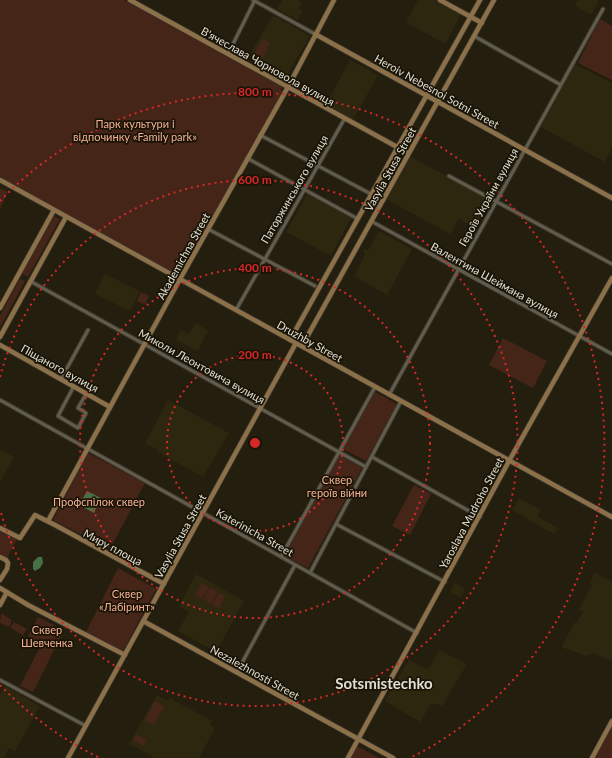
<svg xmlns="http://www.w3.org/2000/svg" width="612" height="758" viewBox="0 0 612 758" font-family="Lato,sans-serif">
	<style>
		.built { fill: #2e2710 }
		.green { fill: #462519 }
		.water { fill: #467045 }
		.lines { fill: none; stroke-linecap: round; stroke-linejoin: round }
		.street-casing { stroke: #3b372e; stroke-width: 5 }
		.secondary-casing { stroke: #3b372e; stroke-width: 6 }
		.street { stroke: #625c4b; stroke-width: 3 }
		.secondary { stroke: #8b7049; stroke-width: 4.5 }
		.ring { fill: none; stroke: #d62828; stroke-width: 2; stroke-dasharray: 2 4 }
		.labels { text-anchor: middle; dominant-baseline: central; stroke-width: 3.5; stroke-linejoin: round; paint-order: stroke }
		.street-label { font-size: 11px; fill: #e1ded3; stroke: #191405 }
		.park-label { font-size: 11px; fill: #f7b198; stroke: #191405 }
		.district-label { font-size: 15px; font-weight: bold; fill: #e1ded3; stroke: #191405 }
		.centre { fill: #d62828; stroke: #191405; stroke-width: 2 }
		.ring-label { font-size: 12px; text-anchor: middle; font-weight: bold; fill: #d62828; stroke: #191405; stroke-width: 3.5; stroke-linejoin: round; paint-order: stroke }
	</style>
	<rect width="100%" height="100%" fill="#231e0e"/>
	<path class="built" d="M 282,0 L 298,0 L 302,3 L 299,9 L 303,11 L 298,20 L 277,9 Z
		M 418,0 L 435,0 L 461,14 L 445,44 L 406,22 Z
		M 578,0 L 599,0 L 591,15 L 575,6 Z
		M 273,15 L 310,36 L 286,77 L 249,56 Z
		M 350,60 L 378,75 L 353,120 L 325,106 Z
		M 575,64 L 612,83 L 612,148 L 605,162 L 541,127 Z
		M 410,156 L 490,200 L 475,228 L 459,219 L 450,234 L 386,199 Z
		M 307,194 L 351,218 L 331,256 L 286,232 Z
		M 379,231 L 412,249 L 387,295 L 354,276 L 365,255 L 363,251 L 364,249 L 368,250 Z
		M 105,274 L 140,291 L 130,311 L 95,294 Z
		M 195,323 L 208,330 L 198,351 L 176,340 L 181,330 L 189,334 Z
		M 168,400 L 229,433 L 203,477 L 158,452 L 158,450 L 145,443 Z
		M 0,449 L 14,457 L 0,482 Z
		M 519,498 L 541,510 L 537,516 L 558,528 L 554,534 L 512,510 Z
		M 595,573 L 610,581 L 612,580 L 612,661 L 593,653 L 587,656 L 561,647 L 575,622 L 577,623 L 583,612 L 579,609 L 592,586 L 589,584 Z
		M 196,574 L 244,601 L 216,652 L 178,631 L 189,612 L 179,606 Z
		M 455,583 L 465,589 L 461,598 L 450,592 Z
		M 439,650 L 467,664 L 442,706 L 437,704 L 431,704 L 420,722 L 385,701 L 409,659 L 428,670 Z
		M 5,686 L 40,706 L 15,751 L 9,748 L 4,758 L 0,758 L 0,695 Z
		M 157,695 L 168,701 L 170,698 L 212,721 L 210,725 L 215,728 L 199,758 L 155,758 L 129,744 Z"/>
	<path class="green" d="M 0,0 L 124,0 L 282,87 L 281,89 L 283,91 L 181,273 L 176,275 L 0,178 Z
		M 600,19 L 612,26 L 612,80 L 578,63 Z
		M 263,39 L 270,43 L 262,59 L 254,54 Z
		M 296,81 L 320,93 L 318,97 L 294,84 Z
		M 0,188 L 8,192 L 0,209 Z
		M 54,216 L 60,219 L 28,277 L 22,274 Z
		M 20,279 L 25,281 L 0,327 L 0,316 Z
		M 141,292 L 149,296 L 145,305 L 137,301 Z
		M 503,338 L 547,361 L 533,388 L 489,365 Z
		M 375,392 L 397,404 L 366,461 L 343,449 Z
		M 88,453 L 145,483 L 110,549 L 53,520 Z
		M 338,454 L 362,468 L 308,568 L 285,556 Z
		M 414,485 L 431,494 L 410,535 L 392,526 Z
		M 0,530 L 17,539 L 7,558 L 0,554 Z
		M 118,568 L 156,589 L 123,651 L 86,632 Z
		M 202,583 L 209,587 L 202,599 L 195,595 Z
		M 210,588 L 218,592 L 211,604 L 203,599 Z
		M 219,593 L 225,596 L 219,608 L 212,605 Z
		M 1,613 L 12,620 L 9,627 L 0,623 Z
		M 38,617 L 64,630 L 33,692 L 20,686 L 40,647 L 28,636 Z
		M 14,622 L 27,629 L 23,635 L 10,628 Z
		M 155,701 L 164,706 L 154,725 L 145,720 Z
		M 612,727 L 612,758 L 595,758 Z
		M 136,734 L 147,740 L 143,746 L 133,740 Z
		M 357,746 L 379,758 L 350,758 Z"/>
	<path class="water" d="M 87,491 L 101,498 L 94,513 L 79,505 Z
		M 38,557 L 42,557 L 43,563 L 40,568 L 35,571 L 33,569 L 33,562 Z"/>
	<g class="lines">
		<defs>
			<path id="street" d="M 253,0 L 315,34
				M 474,36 L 561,85
				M 228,54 L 255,0
				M 260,135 L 371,194
				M 247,158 L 358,219
				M 449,176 L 612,264
				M 371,221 L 612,354
				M 208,229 L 315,286
				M 30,281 L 366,467
				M 236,310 L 345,118
				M 61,379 L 88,330
				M 74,386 L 58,416 L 78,428 L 86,413 L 78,408 L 86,394
				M 389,395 L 603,9
				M 0,400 L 203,513 L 417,633
				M 372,457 L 480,517
				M 336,524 L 445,582
				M 281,557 L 375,387
				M 310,573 L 401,401
				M 237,672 L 295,565
				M 0,680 L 86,726"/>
			<path id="secondary" d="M 130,0 L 408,153
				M 440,0 L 482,23
				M 315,34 L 612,198
				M 0,180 L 612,517
				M 0,308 L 54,210
				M 0,337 L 66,217
				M 290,340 L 480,0
				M 0,345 L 110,407
				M 302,346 L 494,0
				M 48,521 L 180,279 L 288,87 L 334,0
				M 0,528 L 20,538 L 35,515 L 55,525 L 164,584
				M 0,557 L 6,560 L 8,563 L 7,569 L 0,580
				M 0,588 L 28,605 L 125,655
				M 0,605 L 7,592
				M 143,621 L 393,758
				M 68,758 L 296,343
				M 348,758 L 509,461 L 612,278
				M 592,758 L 612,721"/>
		</defs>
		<use href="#street" class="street-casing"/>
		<use href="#secondary" class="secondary-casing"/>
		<use href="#street" class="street"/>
		<use href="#secondary" class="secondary"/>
	</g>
	<g class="ring">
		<circle cx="255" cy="443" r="88"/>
		<circle cx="255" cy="443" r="175"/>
		<path d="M0 377A263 263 0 1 1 0 509"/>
		<path d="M98 757A351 351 0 0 1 0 685M0 201A351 351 0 1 1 412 757"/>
	</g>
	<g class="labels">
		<g class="street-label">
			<text transform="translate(268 66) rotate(29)">В'ячеслава Чорновола вулиця</text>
			<text transform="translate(437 91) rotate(29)">Heroiv Nebesnoi Sotni Street</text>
			<text transform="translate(390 169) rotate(-61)">Vasylia Stusa Street</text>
			<text transform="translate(294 189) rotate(-60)">Паторжинського вулиця</text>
			<text transform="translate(488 197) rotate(-61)">Героїв України вулиця</text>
			<text transform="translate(183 256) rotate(-61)">Akademichna Street</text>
			<text transform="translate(495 280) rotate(29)">Валентина Шеймана вулиця</text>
			<text transform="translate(310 341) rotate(29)">Druzhby Street</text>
			<text transform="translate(202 366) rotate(29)">Миколи Леонтовича вулиця</text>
			<text transform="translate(60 368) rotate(29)">Піщаного вулиця</text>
			<text transform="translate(471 513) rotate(-62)">Yaroslava Mudroho Street</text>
			<text transform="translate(255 532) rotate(29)">Katerinicha Street</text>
			<text transform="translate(180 536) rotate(-61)">Vasylia Stusa Street</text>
			<text transform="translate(113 547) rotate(28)">Миру площа</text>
			<text transform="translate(255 672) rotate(29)">Nezalezhnosti Street</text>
		</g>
		<g class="park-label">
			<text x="135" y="123">Парк культури і<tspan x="135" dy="13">відпочинку «Family park»</tspan></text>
			<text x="337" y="479">Сквер<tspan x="337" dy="13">героїв війни</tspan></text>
			<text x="99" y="501">Профспілок сквер</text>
			<text x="127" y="593">Сквер<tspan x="127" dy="13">«Лабіринт»</tspan></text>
			<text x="47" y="629">Сквер<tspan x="47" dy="13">Шевченка</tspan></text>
		</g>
		<g class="district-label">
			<text x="384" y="683">Sotsmistechko</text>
		</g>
	</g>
	<circle cx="255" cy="443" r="6" class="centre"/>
	<g class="ring-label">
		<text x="255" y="96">800 m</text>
		<text x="255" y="184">600 m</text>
		<text x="255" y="272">400 m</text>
		<text x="255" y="359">200 m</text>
	</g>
</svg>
